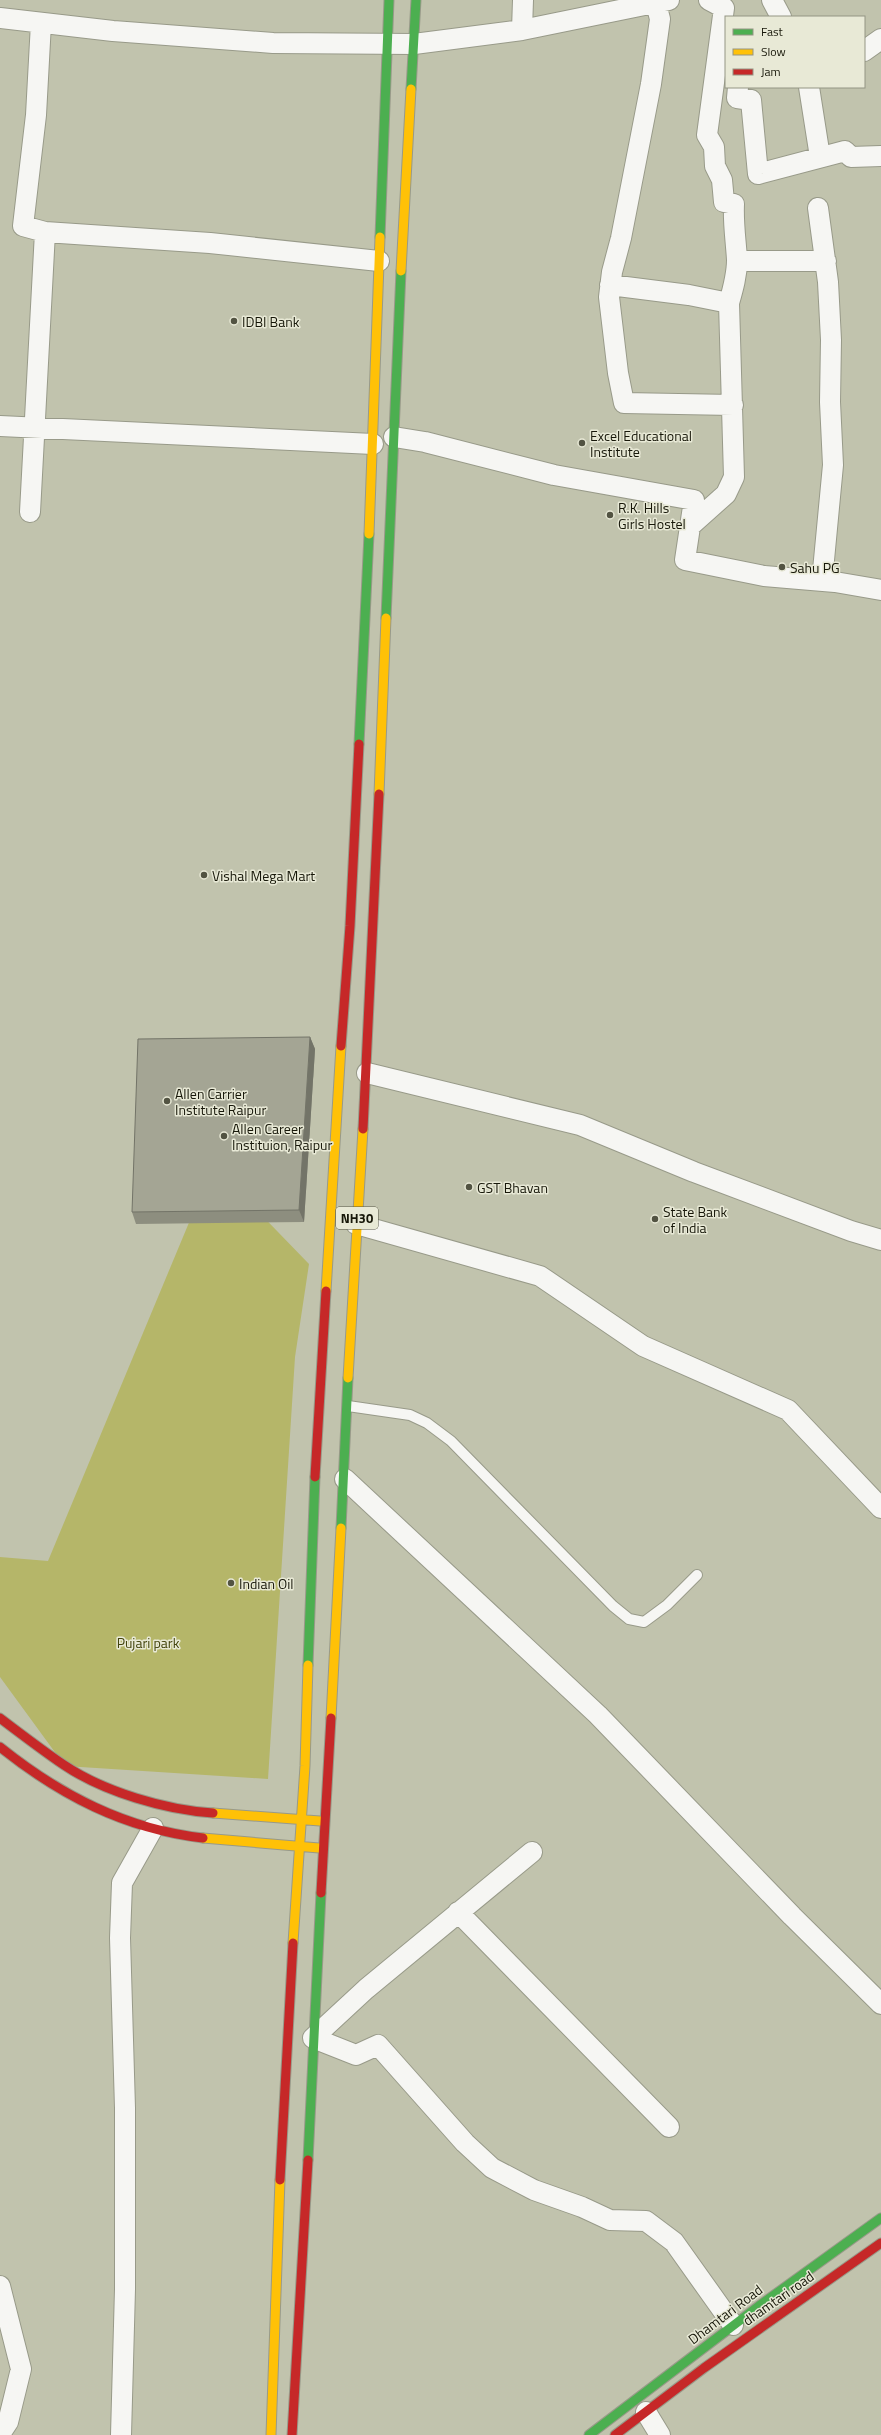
<svg xmlns="http://www.w3.org/2000/svg" width="881" height="2435" viewBox="0 0 881 2435" font-family="'Titillium Web',sans-serif">
	<style>
		.green { fill: #b5b669 }
		.lines { fill: none; stroke-linecap: round; stroke-linejoin: round }
		.lane-casing { stroke: #989a89; stroke-width: 12 }
		.street-casing { stroke: #989a89; stroke-width: 22 }
		.fast-casing { stroke: #989a89; stroke-width: 11 }
		.slow-casing { stroke: #989a89; stroke-width: 11 }
		.jam-casing { stroke: #989a89; stroke-width: 11 }
		.lane { stroke: #f6f6f3; stroke-width: 10 }
		.street { stroke: #f6f6f3; stroke-width: 20 }
		.fast { stroke: #4caf50; stroke-width: 9 }
		.slow { stroke: #ffc107; stroke-width: 9 }
		.jam { stroke: #c62828; stroke-width: 9 }
		.wall { fill: #8d8e7f }
		.shaded-wall { fill: #737468 }
		.building { fill: #a4a594; stroke: #737468 }
		.poi-dot { fill: #525342; stroke: #e8e9d6; stroke-width: 1.5 }
		.labels { text-anchor: middle; dominant-baseline: central; stroke-width: 3; stroke-linejoin: round; paint-order: stroke }
		.shield { fill: #e8e9d6; stroke: #565646; stroke-width: 1 }
		.shield-label { font-size: 13px; font-weight: bold; fill: #171709 }
		.poi-label { font-size: 14px; fill: #171709; stroke: #e8e9d6; text-anchor: start }
		.park-label { font-size: 14px; fill: #43440d; stroke: #e8e9d6 }
		.street-label { font-size: 14px; fill: #171709; stroke: #e8e9d6 }
	</style>
	<rect width="100%" height="100%" fill="#c1c3ad"/>
	<path class="green" d="M 213,1165 L 309,1264 L 295,1357 L 268,1779 L 65,1766 L 0,1677 L 0,1557 L 48,1561 Z"/>
	<g class="lines">
		<defs>
			<path id="lane" d="M 348,1406 L 410,1415 L 427,1423 L 451,1441 L 613,1606 L 629,1619 L 644,1622 L 667,1605 L 697,1575"/>
			<path id="street" d="M 655,0 L 660,19 L 651,84 L 621,238 L 612,272 L 609,297 L 618,373 L 624,403 L 733,405
				M 709,0 L 724,8
				M 772,0 L 781,17
				M 0,18 L 113,31 L 273,43 L 414,44 L 522,30 L 669,0
				M 41,23 L 36,115 L 23,226 L 45,232 L 210,243 L 379,261
				M 522,30 L 523,0
				M 864,51 L 881,39
				M 738,87 L 737,98 L 751,100 L 758,174 L 845,151 L 851,157 L 881,156
				M 809,87 L 820,157
				M 818,208 L 828,282 L 831,340 L 830,402 L 833,465 L 822,581
				M 737,261 L 826,261
				M 610,285 L 689,295 L 729,303
				M 0,426 L 373,444
				M 394,437 L 425,442 L 554,475 L 694,500 L 685,560 L 764,576 L 835,582 L 881,590
				M 30,512 L 45,232
				M 689,527 L 726,494 L 734,477 L 729,303 C 733,289 737,275 737,260 C 736,241 733,224 734,204 L 724,202 L 722,180 L 715,166 L 714,147 L 707,135 L 724,8
				M 367,1073 L 580,1125 L 694,1172 L 851,1231 L 881,1240
				M 356,1224 L 540,1276 L 643,1346 L 788,1410 L 881,1508
				M 345,1479 L 598,1715 L 792,1916 L 881,2004
				M 532,1852 L 366,1989 L 313,2038 L 356,2055 L 378,2045 L 465,2143 L 492,2168 L 534,2190 L 582,2207 L 610,2220 L 646,2221 L 674,2242 L 733,2325
				M 458,1912 L 669,2127
				M 0,2286 L 21,2369 L 8,2422 L 0,2434
				M 646,2412 L 660,2435
				M 121,2435 L 125,2289 L 125,2108 L 120,1938 L 122,1883 L 153,1828"/>
			<path id="fast" d="M 411,89 L 416,0
				M 380,237 L 389,0
				M 386,618 L 401,271
				M 359,744 L 369,534
				M 341,1528 L 348,1378
				M 308,1665 L 315,1477
				M 308,2160 L 321,1893
				M 589,2435 L 759,2306 L 881,2218"/>
			<path id="slow" d="M 401,271 L 411,89
				M 369,534 L 380,237
				M 379,794 L 386,618
				M 326,1291 L 341,1046
				M 348,1378 L 363,1129
				M 331,1718 L 341,1528
				M 213,1813 L 320,1821
				M 203,1838 L 319,1848
				M 293,1943 L 305,1766 L 308,1665
				M 271,2435 L 280,2180"/>
			<path id="jam" d="M 341,1046 L 350,926 L 359,744
				M 363,1129 L 379,794
				M 315,1477 L 326,1291
				M 0,1718 C 21,1734 42,1750 64,1765 C 104,1792 166,1810 213,1813
				M 0,1747 C 60,1795 125,1829 203,1838
				M 321,1893 L 331,1718
				M 280,2180 L 293,1943
				M 292,2435 L 308,2160
				M 615,2435 L 704,2368 L 881,2243"/>
		</defs>
		<use href="#lane" class="lane-casing"/>
		<use href="#street" class="street-casing"/>
		<use href="#fast" class="fast-casing"/>
		<use href="#slow" class="slow-casing"/>
		<use href="#jam" class="jam-casing"/>
		<use href="#lane" class="lane"/>
		<use href="#street" class="street"/>
		<use href="#fast" class="fast"/>
		<use href="#slow" class="slow"/>
		<use href="#jam" class="jam"/>
	</g>
	<path class="wall" d="M 310,1037 L 315,1049 L 304,1222 L 136,1224 L 132,1212 Z"/>
	<path class="shaded-wall" d="M 310,1037 L 315,1049 L 304,1222 L 299,1210 Z"/>
	<path class="building" d="M 310,1037 L 299,1210 L 132,1212 L 138,1039 Z"/>
	<g class="poi-dot">
		<circle cx="234" cy="321" r="4"/>
		<circle cx="582" cy="443" r="4"/>
		<circle cx="610" cy="515" r="4"/>
		<circle cx="782" cy="567" r="4"/>
		<circle cx="204" cy="875" r="4"/>
		<circle cx="167" cy="1101" r="4"/>
		<circle cx="224" cy="1136" r="4"/>
		<circle cx="469" cy="1187" r="4"/>
		<circle cx="655" cy="1219" r="4"/>
		<circle cx="231" cy="1583" r="4"/>
	</g>
	<g class="labels">
		<rect class="shield" x="336" y="1207" width="42" height="22" rx="3"/>
		<g class="shield-label">
			<text x="357" y="1218">NH30</text>
		</g>
		<g class="poi-label">
			<text x="242" y="321">IDBI Bank</text>
			<text x="590" y="435">Excel Educational<tspan x="590" dy="16">Institute</tspan></text>
			<text x="618" y="507">R.K. Hills<tspan x="618" dy="16">Girls Hostel</tspan></text>
			<text x="790" y="567">Sahu PG</text>
			<text x="212" y="875">Vishal Mega Mart</text>
			<text x="175" y="1093">Allen Carrier<tspan x="175" dy="16">Institute Raipur</tspan></text>
			<text x="232" y="1128">Allen Career<tspan x="232" dy="16">Instituion, Raipur</tspan></text>
			<text x="477" y="1187">GST Bhavan</text>
			<text x="663" y="1211">State Bank<tspan x="663" dy="16">of India</tspan></text>
			<text x="239" y="1583">Indian Oil</text>
		</g>
		<g class="park-label">
			<text x="148" y="1642">Pujari park</text>
		</g>
		<g class="street-label">
			<text transform="translate(778 2298) rotate(-35)">dhamtari road</text>
			<text transform="translate(725 2314) rotate(-37)">Dhamtari Road</text>
		</g>
	</g>
	<rect x="725" y="16" width="140" height="72" fill="#e8e9d6" stroke="#949584"/>
	<rect x="733" y="29" width="20" height="6" fill="#4caf50" stroke="#949584"/>
	<text x="761" y="36" font-size="12" fill="#171709">Fast</text>
	<rect x="733" y="49" width="20" height="6" fill="#ffc107" stroke="#949584"/>
	<text x="761" y="56" font-size="12" fill="#171709">Slow</text>
	<rect x="733" y="69" width="20" height="6" fill="#c62828" stroke="#949584"/>
	<text x="761" y="76" font-size="12" fill="#171709">Jam</text>
</svg>
